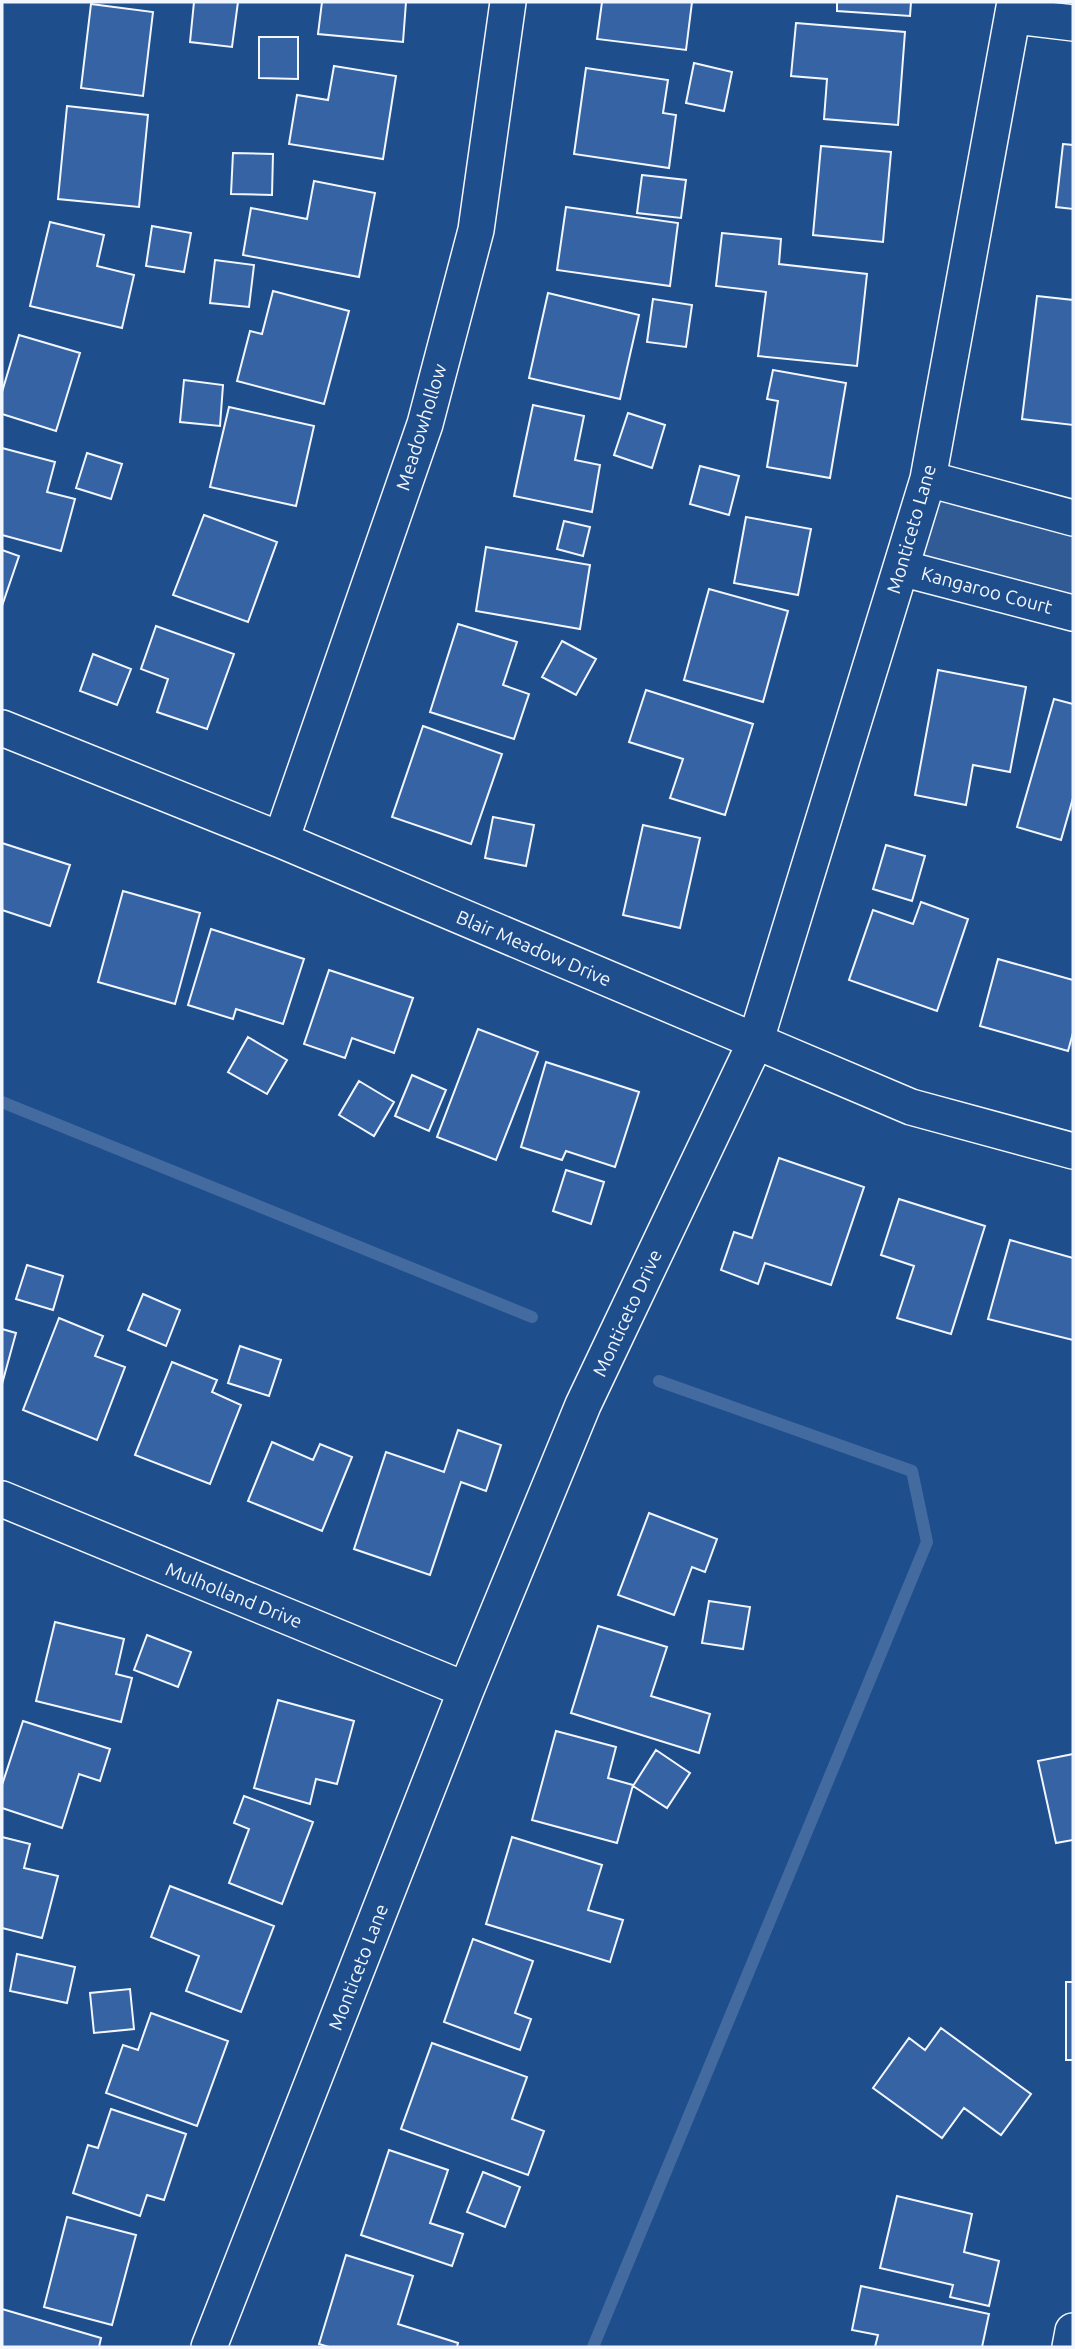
<svg xmlns="http://www.w3.org/2000/svg" width="1075" height="2349" viewBox="0 0 1075 2349" font-family="Ubuntu,sans-serif">
	<style>
		.built { fill: #305b95; stroke: #a8bbd7; stroke-width: 2 }
		.lines { fill: none; stroke-linecap: round; stroke-linejoin: round }
		.stream { stroke: #446ba0; stroke-width: 12 }
		.building { fill: #3563a3; stroke: #f2f6ff; stroke-width: 2 }
		.street-casing { stroke: #f2f6ff; stroke-width: 38 }
		.street { stroke: #1f4e8c; stroke-width: 35 }
		.labels { text-anchor: middle; dominant-baseline: central; stroke-width: 5; stroke-linejoin: round; paint-order: stroke }
		.street-label { font-size: 19px; fill: #f2f6ff; stroke: #1f4e8c }
	</style>
	<rect width="100%" height="100%" fill="#1f4e8c"/>
	<path class="built" d="M 931,484 L 1073,522 L 1073,609 L 904,565 Z"/>
	<g class="lines">
		<path class="stream" d="M 2,1102 L 532,1317
			M 593,2347 L 927,1542 L 912,1471 L 659,1381"/>
	</g>
	<path class="building" d="M 194,2 L 238,2 L 232,47 L 190,42 Z
		M 322,2 L 406,2 L 403,42 L 318,34 Z
		M 602,2 L 692,2 L 686,50 L 597,39 Z
		M 837,2 L 911,2 L 910,16 L 837,11 Z
		M 91,4 L 153,12 L 143,96 L 81,88 Z
		M 796,23 L 905,32 L 898,125 L 824,119 L 827,79 L 791,76 Z
		M 259,37 L 298,37 L 298,79 L 259,78 Z
		M 694,63 L 732,72 L 724,111 L 686,103 Z
		M 334,66 L 396,76 L 383,159 L 289,144 L 297,95 L 328,100 Z
		M 586,68 L 668,80 L 663,113 L 676,115 L 669,168 L 574,154 Z
		M 67,106 L 148,115 L 139,207 L 58,199 Z
		M 1063,144 L 1073,145 L 1073,209 L 1056,207 Z
		M 821,146 L 891,152 L 883,242 L 813,235 Z
		M 233,153 L 273,154 L 272,195 L 231,194 Z
		M 642,175 L 686,180 L 681,218 L 637,213 Z
		M 314,181 L 375,193 L 359,277 L 243,255 L 251,208 L 307,219 Z
		M 566,207 L 678,223 L 670,286 L 557,270 Z
		M 50,222 L 104,235 L 97,266 L 134,275 L 122,328 L 30,306 Z
		M 152,226 L 191,233 L 184,272 L 146,266 Z
		M 722,233 L 781,239 L 779,264 L 867,274 L 857,366 L 758,356 L 766,292 L 716,286 Z
		M 215,260 L 254,265 L 249,307 L 210,303 Z
		M 273,291 L 349,311 L 324,404 L 237,381 L 250,331 L 262,334 Z
		M 548,293 L 639,315 L 620,399 L 529,378 Z
		M 1037,296 L 1073,300 L 1073,425 L 1022,419 Z
		M 653,299 L 692,305 L 686,347 L 647,342 Z
		M 19,335 L 80,353 L 56,431 L 2,414 L 2,392 Z
		M 773,370 L 846,383 L 830,478 L 767,467 L 778,401 L 767,399 Z
		M 184,380 L 223,385 L 220,426 L 180,422 Z
		M 533,405 L 584,416 L 575,460 L 600,465 L 592,512 L 514,496 Z
		M 229,407 L 314,426 L 296,506 L 210,487 Z
		M 628,413 L 665,425 L 652,468 L 614,455 Z
		M 2,448 L 55,462 L 47,492 L 75,499 L 61,551 L 2,535 Z
		M 87,453 L 122,464 L 111,499 L 76,488 Z
		M 700,466 L 739,476 L 729,515 L 690,504 Z
		M 204,515 L 277,542 L 248,622 L 173,595 Z
		M 746,517 L 811,529 L 798,595 L 734,583 Z
		M 564,521 L 590,527 L 583,556 L 557,549 Z
		M 486,547 L 590,565 L 580,629 L 476,611 Z
		M 2,550 L 19,556 L 2,606 Z
		M 709,589 L 788,611 L 763,702 L 684,680 Z
		M 458,624 L 517,642 L 503,685 L 529,694 L 514,739 L 430,712 Z
		M 156,626 L 234,654 L 207,729 L 157,712 L 168,679 L 141,669 Z
		M 562,641 L 596,659 L 576,695 L 542,677 Z
		M 93,654 L 131,669 L 117,705 L 80,691 Z
		M 938,670 L 1026,687 L 1010,772 L 973,765 L 966,805 L 915,795 Z
		M 646,690 L 753,724 L 725,815 L 670,798 L 683,759 L 629,742 Z
		M 1054,699 L 1073,704 L 1073,798 L 1061,840 L 1017,827 Z
		M 423,726 L 502,754 L 471,844 L 392,817 Z
		M 493,817 L 534,825 L 526,866 L 485,858 Z
		M 643,825 L 700,838 L 680,928 L 623,915 Z
		M 2,843 L 70,865 L 50,926 L 2,910 Z
		M 886,845 L 925,856 L 912,901 L 873,889 Z
		M 123,891 L 200,913 L 175,1004 L 98,982 Z
		M 921,902 L 968,919 L 937,1011 L 849,980 L 873,910 L 913,924 Z
		M 211,929 L 304,959 L 283,1024 L 236,1009 L 233,1019 L 188,1005 Z
		M 998,959 L 1073,980 L 1073,1033 L 1068,1051 L 980,1026 Z
		M 329,970 L 413,998 L 394,1053 L 352,1038 L 345,1058 L 304,1044 Z
		M 478,1029 L 538,1052 L 496,1160 L 437,1137 Z
		M 248,1037 L 287,1060 L 267,1094 L 228,1072 Z
		M 546,1062 L 639,1092 L 615,1167 L 566,1151 L 562,1160 L 521,1147 Z
		M 412,1075 L 446,1090 L 429,1131 L 395,1116 Z
		M 359,1081 L 394,1102 L 374,1136 L 339,1115 Z
		M 779,1158 L 864,1187 L 831,1285 L 765,1263 L 758,1284 L 721,1270 L 734,1232 L 752,1238 Z
		M 566,1170 L 604,1182 L 591,1224 L 553,1211 Z
		M 899,1199 L 985,1226 L 951,1334 L 897,1318 L 914,1266 L 881,1255 Z
		M 1010,1240 L 1073,1258 L 1073,1340 L 988,1319 Z
		M 27,1265 L 63,1276 L 53,1310 L 16,1299 Z
		M 143,1294 L 180,1310 L 166,1346 L 128,1330 Z
		M 59,1318 L 103,1336 L 95,1356 L 125,1367 L 97,1440 L 23,1410 Z
		M 2,1329 L 16,1333 L 2,1384 Z
		M 240,1346 L 281,1360 L 269,1396 L 228,1383 Z
		M 172,1362 L 217,1380 L 212,1392 L 241,1405 L 210,1484 L 135,1455 Z
		M 458,1430 L 501,1445 L 486,1491 L 461,1482 L 430,1575 L 354,1549 L 386,1452 L 444,1472 Z
		M 272,1442 L 313,1460 L 320,1444 L 352,1457 L 322,1531 L 248,1501 Z
		M 649,1513 L 717,1539 L 705,1572 L 692,1567 L 674,1615 L 618,1595 Z
		M 709,1601 L 750,1607 L 743,1649 L 702,1643 Z
		M 55,1622 L 124,1639 L 116,1674 L 132,1678 L 121,1722 L 36,1701 Z
		M 598,1626 L 667,1647 L 651,1696 L 710,1714 L 699,1753 L 571,1713 Z
		M 147,1635 L 191,1652 L 178,1687 L 134,1670 Z
		M 278,1700 L 354,1721 L 337,1784 L 316,1779 L 310,1804 L 254,1788 Z
		M 23,1721 L 110,1749 L 100,1781 L 79,1774 L 62,1828 L 2,1808 L 2,1785 Z
		M 556,1731 L 616,1747 L 608,1778 L 633,1785 L 617,1843 L 532,1820 Z
		M 656,1750 L 690,1773 L 667,1808 L 633,1786 Z
		M 1073,1754 L 1073,1840 L 1056,1843 L 1038,1761 Z
		M 244,1796 L 313,1822 L 282,1904 L 229,1883 L 249,1829 L 234,1823 Z
		M 2,1837 L 30,1844 L 24,1868 L 58,1876 L 42,1938 L 2,1928 Z
		M 512,1837 L 602,1865 L 588,1910 L 623,1920 L 610,1962 L 486,1924 Z
		M 170,1886 L 274,1926 L 241,2012 L 186,1991 L 199,1956 L 151,1937 Z
		M 473,1939 L 533,1961 L 515,2013 L 531,2019 L 520,2050 L 444,2022 Z
		M 17,1954 L 75,1967 L 67,2003 L 10,1991 Z
		M 1066,1982 L 1073,1982 L 1073,2060 L 1066,2060 Z
		M 130,1989 L 134,2029 L 94,2033 L 90,1993 Z
		M 151,2013 L 228,2041 L 197,2126 L 106,2093 L 123,2045 L 138,2050 Z
		M 941,2028 L 1031,2094 L 1001,2135 L 964,2108 L 942,2138 L 873,2088 L 909,2038 L 925,2050 Z
		M 432,2043 L 527,2077 L 512,2119 L 544,2131 L 528,2175 L 401,2129 Z
		M 111,2109 L 186,2134 L 164,2200 L 147,2195 L 140,2216 L 73,2193 L 88,2145 L 98,2148 Z
		M 389,2150 L 448,2170 L 430,2223 L 463,2234 L 452,2266 L 361,2235 Z
		M 483,2172 L 520,2187 L 505,2227 L 467,2212 Z
		M 897,2196 L 972,2214 L 964,2252 L 999,2261 L 989,2306 L 950,2297 L 953,2285 L 880,2268 Z
		M 67,2217 L 136,2235 L 112,2325 L 44,2307 Z
		M 346,2255 L 413,2276 L 398,2324 L 458,2343 L 457,2347 L 329,2347 L 319,2344 Z
		M 861,2286 L 989,2314 L 982,2347 L 875,2347 L 878,2335 L 852,2330 Z
		M 2,2309 L 101,2338 L 99,2347 L 2,2347 Z"/>
	<g class="lines">
		<defs>
			<path id="street" d="M 1014,16 L 1073,23
				M 928,479 L 1073,518
				M 901,568 L 1073,613
				M 2,728 L 281,840 L 911,1107 L 1073,1151
				M 281,840 L 425,424 L 476,230 L 508,2
				M 2,1499 L 466,1690
				M 209,2347 L 466,1690 L 583,1405 L 755,1043 L 928,479 L 1015,2
				M 1070,2347 L 1073,2331"/>
		</defs>
		<use href="#street" class="street-casing"/>
		<use href="#street" class="street"/>
	</g>
	<g class="labels">
		<g class="street-label">
			<text transform="translate(421 427) rotate(-73)">Meadowhollow</text>
			<text transform="translate(911 529) rotate(-74)">Monticeto Lane</text>
			<text transform="translate(987 590) rotate(15)">Kangaroo Court</text>
			<text transform="translate(534 948) rotate(23)">Blair Meadow Drive</text>
			<text transform="translate(627 1313) rotate(-65)">Monticeto Drive</text>
			<text transform="translate(234 1595) rotate(22)">Mulholland Drive</text>
			<text transform="translate(358 1967) rotate(-69)">Monticeto Lane</text>
		</g>
	</g>
	<rect width="1075" height="2349" fill="none" stroke="#f2f6ff" stroke-width="7"/>
</svg>
